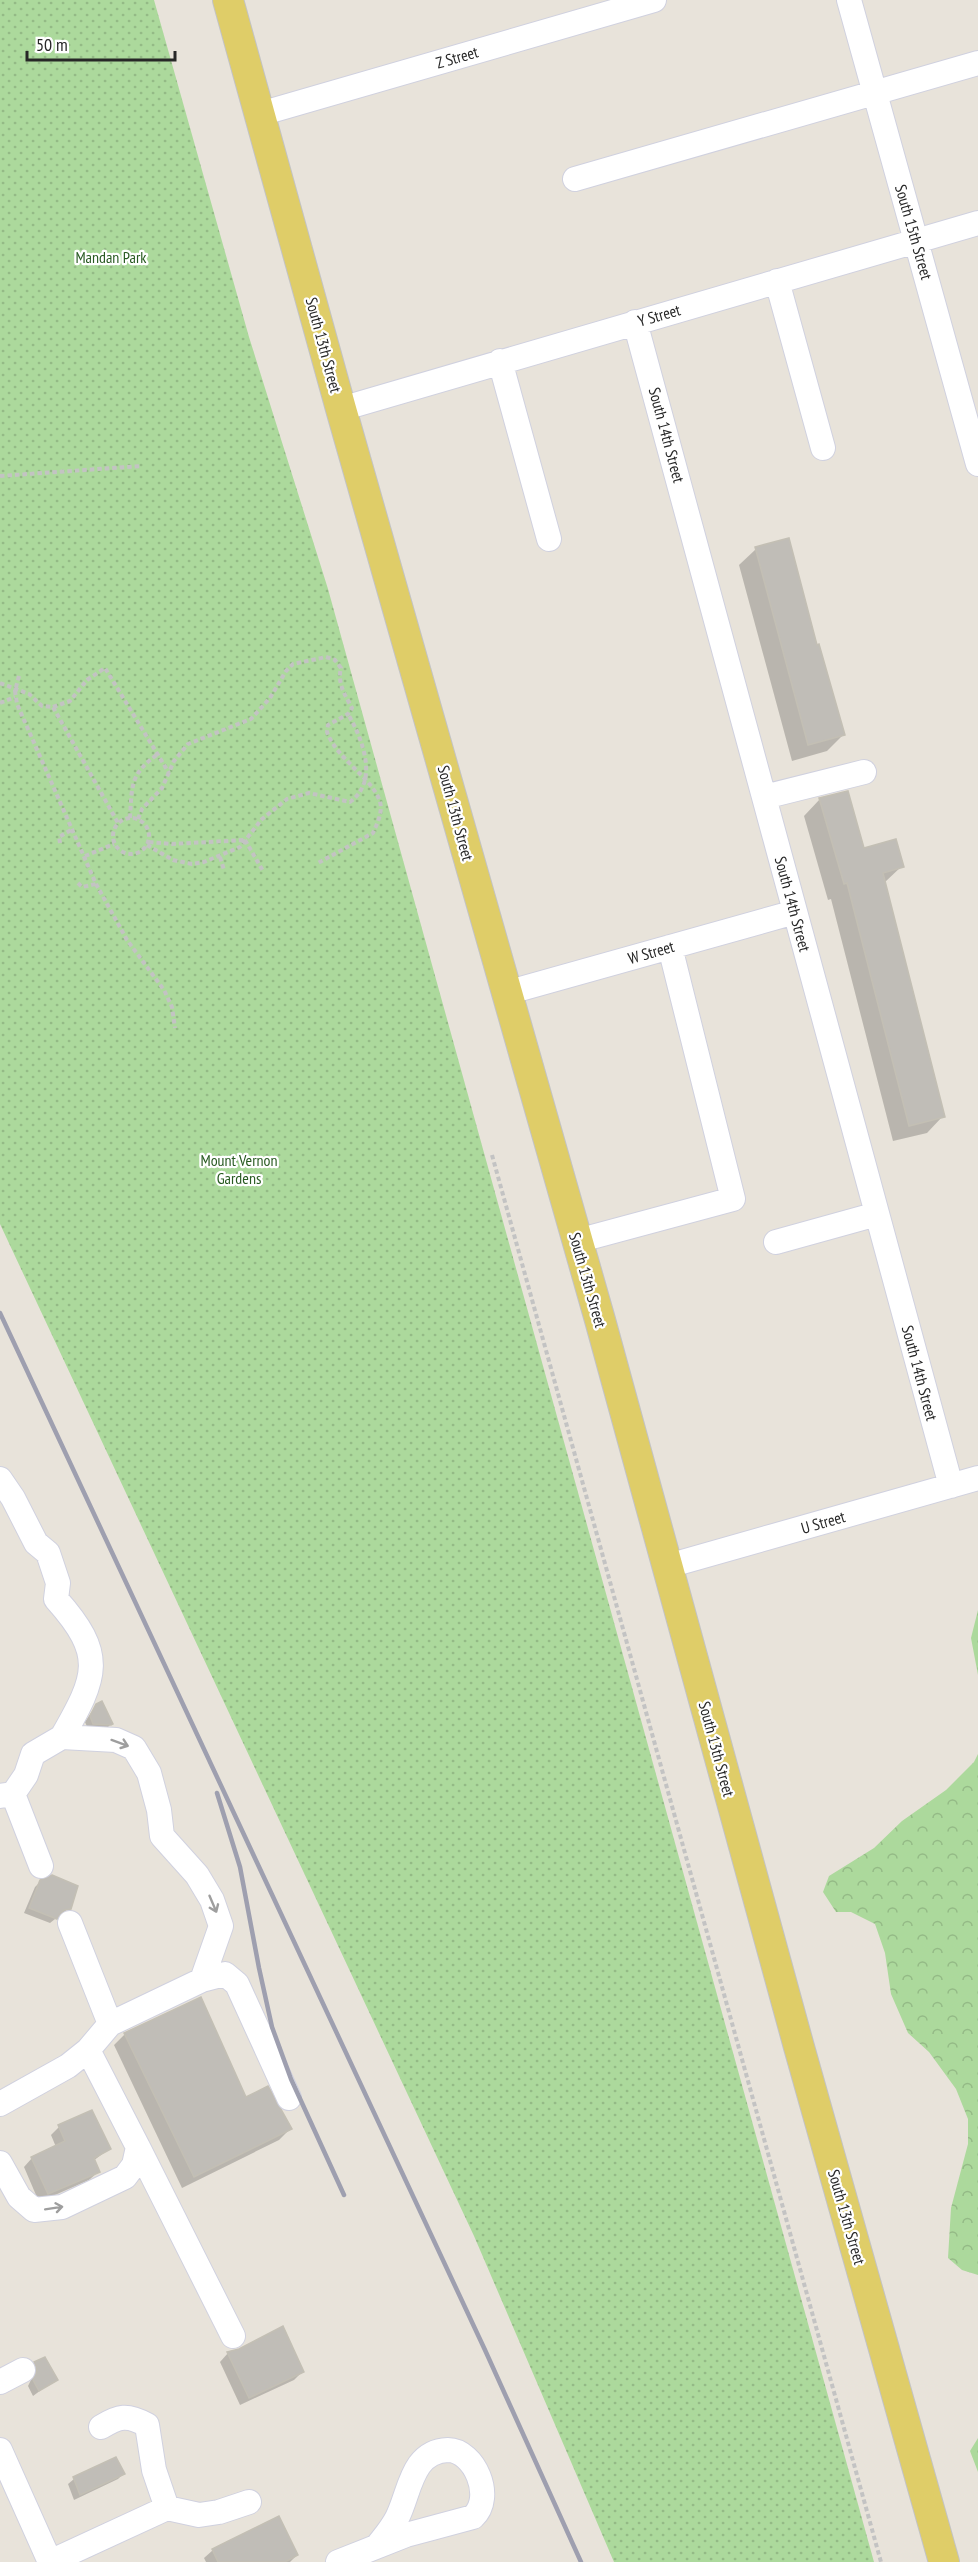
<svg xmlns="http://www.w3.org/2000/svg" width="978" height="2562" viewBox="0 0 978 2562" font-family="'PT Sans Narrow',sans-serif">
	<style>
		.forest { fill: url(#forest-crowns) }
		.park { fill: url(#park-dots) }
		.shadow { fill: #0003 }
		.building { fill: #c0bdb7; stroke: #c3bfb4; stroke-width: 1.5 }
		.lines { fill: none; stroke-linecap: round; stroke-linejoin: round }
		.minor-casing { stroke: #d0d1df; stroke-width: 26 }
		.major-casing { stroke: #c3c3c3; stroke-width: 32 }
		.path { stroke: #c3c3c3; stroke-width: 4; stroke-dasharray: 4.5 3; stroke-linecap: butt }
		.minor { stroke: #fff; stroke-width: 24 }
		.major { stroke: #dfcd68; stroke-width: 30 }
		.rail { stroke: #9e9faf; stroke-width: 4.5 }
		.oneway { stroke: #9e9e9e }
		.labels { text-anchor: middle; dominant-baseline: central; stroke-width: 4.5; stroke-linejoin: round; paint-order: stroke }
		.street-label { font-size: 16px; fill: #272727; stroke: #fff }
		.park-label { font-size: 16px; fill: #285a21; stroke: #fff }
	</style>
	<defs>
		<pattern id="forest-crowns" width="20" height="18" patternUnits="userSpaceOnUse" patternTransform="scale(1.5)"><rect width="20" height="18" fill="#acd99c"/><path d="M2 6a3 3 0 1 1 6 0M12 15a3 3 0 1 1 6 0" fill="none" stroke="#94ba86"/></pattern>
		<pattern id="park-dots" width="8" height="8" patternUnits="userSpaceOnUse" patternTransform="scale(1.5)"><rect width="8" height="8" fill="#acd99c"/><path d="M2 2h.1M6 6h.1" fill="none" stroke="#94ba86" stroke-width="1.8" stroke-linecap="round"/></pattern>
	</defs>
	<rect width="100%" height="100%" fill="#e8e3da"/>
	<path class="forest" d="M 978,1610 L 978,1675 L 971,1638 Z
		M 978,1754 L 978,2275 L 962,2270 L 948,2258 L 951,2208 L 968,2144 L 968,2119 L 956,2089 L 929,2052 L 908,2033 L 891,1994 L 885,1953 L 875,1924 L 851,1912 L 836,1912 L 823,1892 L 829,1876 L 874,1848 L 902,1821 L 946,1790 L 974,1762 Z
		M 978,2438 L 978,2472 L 970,2451 Z"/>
	<path class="park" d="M 0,0 L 154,0 L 249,337 L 328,589 L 874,2562 L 614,2562 L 474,2236 L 0,1224 Z"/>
	<path class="shadow" d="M 756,549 L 816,647 L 844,734 L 827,751 L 792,761 L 739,565 Z
		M 820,799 L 863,850 L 902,866 L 884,883 L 943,1116 L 927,1133 L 893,1141 L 831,899 L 828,900 L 804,816 Z
		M 96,1705 L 111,1724 L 105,1730 L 88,1729 L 85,1722 Z
		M 41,1881 L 69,1908 L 50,1923 L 24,1913 L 35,1887 Z
		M 125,2034 L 245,2099 L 290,2129 L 279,2140 L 182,2188 L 114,2045 Z
		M 59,2127 L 109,2149 L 93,2161 L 98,2172 L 89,2180 L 39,2202 L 24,2167 L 32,2158 L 56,2147 L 51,2135 Z
		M 228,2353 L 303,2371 L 294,2380 L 240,2405 L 220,2362 Z
		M 35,2363 L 56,2379 L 33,2396 L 28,2386 L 32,2378 L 30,2369 Z
		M 115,2459 L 123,2474 L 118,2479 L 74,2500 L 68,2484 L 74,2479 Z
		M 213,2550 L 297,2555 L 290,2562 L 206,2562 L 204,2558 Z"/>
	<path class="building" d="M 789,538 L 817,645 L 819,644 L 845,735 L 808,745 L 755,547 Z
		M 848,791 L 864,848 L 896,839 L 904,867 L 883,873 L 945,1117 L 909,1126 L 847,883 L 844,884 L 819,798 Z
		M 102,1701 L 113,1724 L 111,1725 L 93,1724 L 90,1716 L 96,1704 Z
		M 52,1875 L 78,1886 L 71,1909 L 64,1910 L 57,1919 L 29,1908 L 40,1880 Z
		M 201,1997 L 246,2097 L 268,2086 L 292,2129 L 194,2177 L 124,2033 Z
		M 92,2110 L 111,2149 L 94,2158 L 100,2172 L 48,2194 L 31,2157 L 65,2141 L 58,2125 Z
		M 283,2326 L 304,2372 L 249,2398 L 227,2352 L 239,2349 Z
		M 45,2357 L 58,2380 L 39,2391 L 33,2380 L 37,2371 L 34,2362 Z
		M 116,2457 L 125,2474 L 80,2495 L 73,2477 Z
		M 279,2516 L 298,2555 L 285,2562 L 218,2562 L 212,2549 Z"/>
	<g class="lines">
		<defs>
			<path id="minor" d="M 849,0 L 978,464
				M 260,114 L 654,0
				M 575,179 L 978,63
				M 777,281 L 823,448
				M 635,322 L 951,1486
				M 500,361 L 549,539
				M 341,409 L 978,223
				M 764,797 L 864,772
				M 506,993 L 795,912
				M 577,1241 L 733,1199 L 670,947
				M 776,1242 L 877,1214
				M 0,1479 L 13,1498 L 36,1543 L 48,1553 L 58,1583 L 56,1599 C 106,1655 97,1676 62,1737
				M 668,1566 L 978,1478
				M 13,1794 L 41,1866
				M 0,1796 L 13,1794 L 26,1775 L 33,1754 L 62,1737 L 116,1740 L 134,1748 L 149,1773 L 159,1810 L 162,1836 L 197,1875 L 212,1900 L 221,1926 L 202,1980
				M 70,1923 L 110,2024
				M 0,2104 L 68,2066 L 88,2050 L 110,2024 L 202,1980 L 225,1974 L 237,1984 L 289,2098
				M 138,2147 L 233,2336
				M 0,2163 L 19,2197 L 34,2210 L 62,2207 L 125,2177 L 134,2165 L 138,2147 L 88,2050
				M 0,2382 L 23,2370
				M 101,2427 C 119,2416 127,2414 147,2425 L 154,2470 L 167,2508
				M 0,2450 L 50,2562
				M 50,2562 L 167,2508 L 199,2515 L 219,2512 L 249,2502
				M 338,2562 L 406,2535 L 473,2517 C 495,2497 474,2450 448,2450 C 411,2451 410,2493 397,2518 C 392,2528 385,2536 378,2545"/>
			<path id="major" d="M 228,0 L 341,409 L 600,1320 L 799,2047 L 944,2562"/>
		</defs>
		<use href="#minor" class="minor-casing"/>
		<use href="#major" class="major-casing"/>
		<path class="path" d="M 0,476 L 141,466
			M 19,676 L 15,691 L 17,704 L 96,884 L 127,940 L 164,990 L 172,1007 L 175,1028
			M 0,683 L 29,694 L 42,706 L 53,707 L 118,823
			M 0,703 L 15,697
			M 53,707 L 70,701 L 87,680 L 105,668 L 169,773
			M113 836a18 18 0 1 1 36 0a18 18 0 1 1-36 0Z
			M 130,818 C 132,785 130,774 158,754
			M 138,819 L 142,809 L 162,788 L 174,761 L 188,744 L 251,719 L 270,698 L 286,671 L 293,664 L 326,657 L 335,660 L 341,668 C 337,683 345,695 352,708 L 348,714 L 328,725 L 327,732 C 338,761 373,778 380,802 C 383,812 377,824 373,833 L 318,863
			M 245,840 L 263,871
			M 149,842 L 172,844 L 245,840
			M 60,843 L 59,837 L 73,829
			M 147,845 L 173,860 L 192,864 L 204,862 L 240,847 L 262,819 L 287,799 L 309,793 L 350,802 C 379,781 363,740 348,714
			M 85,856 L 114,844
			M 220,857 L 224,870
			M 78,883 L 82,887 L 96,884
			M 492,1155 L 881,2562"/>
		<use href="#minor" class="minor"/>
		<use href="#major" class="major"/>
		<path class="rail" d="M 0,1313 L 485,2350 L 581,2562
			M 217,1793 L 240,1867 L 259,1968 L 272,2027 L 291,2079 L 344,2195"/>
	</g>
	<defs><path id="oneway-shaft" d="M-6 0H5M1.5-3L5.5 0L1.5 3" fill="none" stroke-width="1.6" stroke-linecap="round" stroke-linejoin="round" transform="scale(1.5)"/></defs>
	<g class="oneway">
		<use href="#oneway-shaft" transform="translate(120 1743) rotate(20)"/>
		<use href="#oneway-shaft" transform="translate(213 1904) rotate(67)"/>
		<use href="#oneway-shaft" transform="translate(54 2208) rotate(-9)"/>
	</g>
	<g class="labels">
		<g class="street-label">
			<text transform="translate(457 57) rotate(-16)">Z Street</text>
			<text transform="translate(914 232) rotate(74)">South 15th Street</text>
			<text transform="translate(659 315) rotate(-16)">Y Street</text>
			<text transform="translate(324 345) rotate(75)">South 13th Street</text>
			<text transform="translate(667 435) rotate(75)">South 14th Street</text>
			<text transform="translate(456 813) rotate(75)">South 13th Street</text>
			<text transform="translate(793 904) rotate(75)">South 14th Street</text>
			<text transform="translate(651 952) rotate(-16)">W Street</text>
			<text transform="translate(588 1280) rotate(74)">South 13th Street</text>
			<text transform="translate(920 1373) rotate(75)">South 14th Street</text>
			<text transform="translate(823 1522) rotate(-16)">U Street</text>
			<text transform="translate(717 1749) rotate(75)">South 13th Street</text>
			<text transform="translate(847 2217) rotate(74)">South 13th Street</text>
		</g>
		<g class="park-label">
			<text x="111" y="257">Mandan Park</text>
			<text x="239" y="1160">Mount Vernon<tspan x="239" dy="18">Gardens</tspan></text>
		</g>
	</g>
	<path d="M27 51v9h148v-9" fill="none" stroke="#272727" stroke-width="3"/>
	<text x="36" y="51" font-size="18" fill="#272727" stroke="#ffffff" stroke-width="4.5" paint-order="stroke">50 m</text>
</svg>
